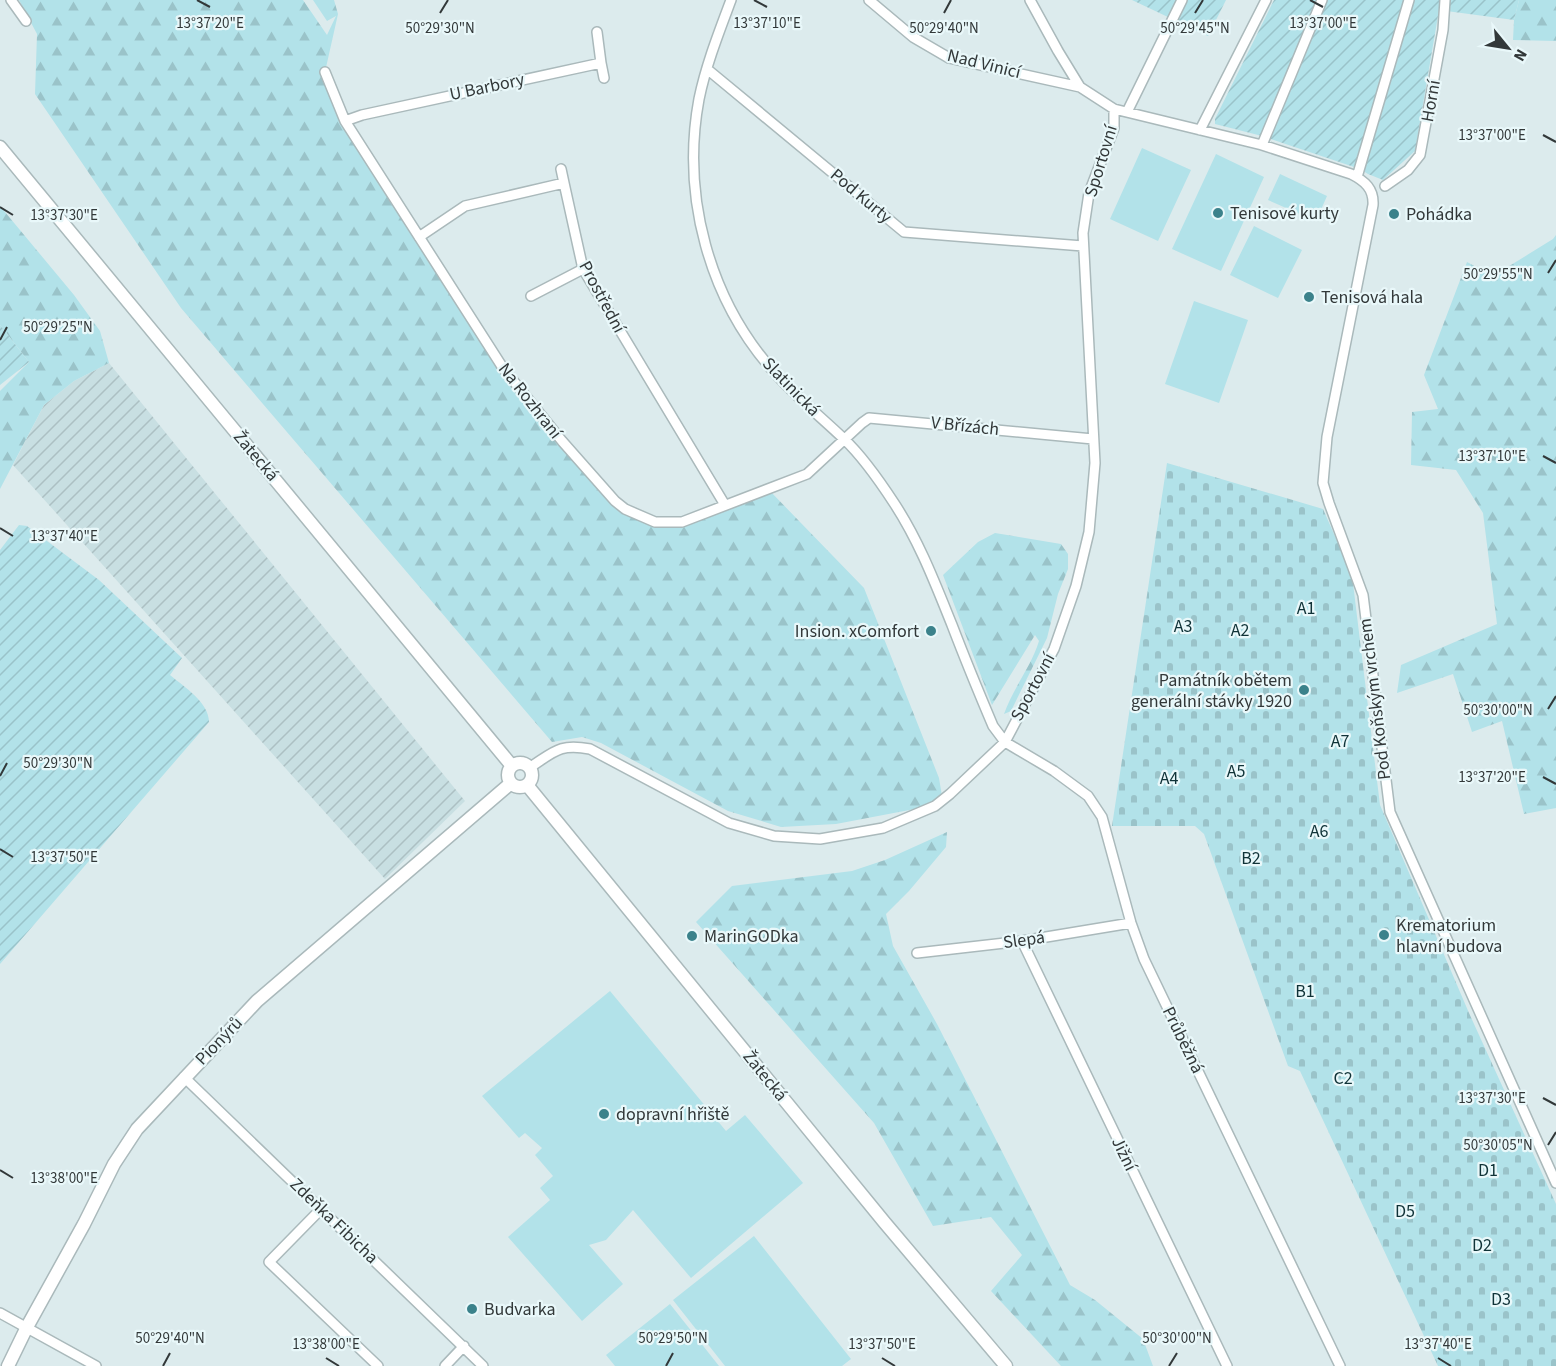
<svg xmlns="http://www.w3.org/2000/svg" width="1556" height="1366" viewBox="0 0 1556 1366" font-family="'Source Sans 3',sans-serif">
	<style>
		.industrial { fill: url(#industrial-furrows) }
		.grass { fill: #b2e2e9 }
		.forest { fill: url(#forest-firs) }
		.cemetery { fill: url(#cemetery-stones) }
		.garden { fill: url(#garden-furrows) }
		.lines { fill: none; stroke-linecap: round; stroke-linejoin: round }
		.minor-casing { stroke: #aab9bb; stroke-width: 12 }
		.tertiary-casing { stroke: #aab9bb; stroke-width: 15 }
		.minor { stroke: #fff; stroke-width: 9 }
		.tertiary { stroke: #fff; stroke-width: 12 }
		.ticks { fill: none; stroke: #323839; stroke-width: 2 }
		.poi-dot { fill: #3b828b; stroke: #e9f8fa; stroke-width: 2 }
		.labels { text-anchor: middle; dominant-baseline: central; stroke-width: 4.5; stroke-linejoin: round; paint-order: stroke }
		.street-label { font-size: 18px; fill: #323839; stroke: #e9f8fa }
		.poi-label { font-size: 18px; fill: #323839; stroke: #e9f8fa; text-anchor: start }
		.park-label { font-size: 18px; fill: #103338; stroke: #e9f8fa }
		.ticks-label { font-size: 15px; text-anchor: middle; fill: #323839; stroke: #e9f8fa; stroke-width: 4.5; stroke-linejoin: round; paint-order: stroke }
	</style>
	<defs>
		<pattern id="industrial-furrows" width="10" height="10" patternUnits="userSpaceOnUse" patternTransform="scale(1.5)"><rect width="10" height="10" fill="#c8dfe2"/><path d="M-1 1l2-2M0 10L10 0M9 11l2-2" fill="none" stroke="#acc0c3"/></pattern>
		<pattern id="forest-firs" width="22" height="20" patternUnits="userSpaceOnUse" patternTransform="scale(1.5)"><rect width="22" height="20" fill="#b2e2e9"/><path d="M5 1l3.5 6h-7zM16 11l3.5 6h-7z" fill="#9ac3c9"/></pattern>
		<pattern id="cemetery-stones" width="16" height="16" patternUnits="userSpaceOnUse" patternTransform="scale(1.5)"><rect width="16" height="16" fill="#b2e2e9"/><path d="M2 7V4a2 2 0 0 1 4 0v3zM10 15v-3a2 2 0 0 1 4 0v3z" fill="#9ac3c9"/></pattern>
		<pattern id="garden-furrows" width="10" height="10" patternUnits="userSpaceOnUse" patternTransform="scale(1.5)"><rect width="10" height="10" fill="#b2e2e9"/><path d="M-1 1l2-2M0 10L10 0M9 11l2-2" fill="none" stroke="#9ac3c9"/></pattern>
	</defs>
	<rect width="100%" height="100%" fill="#dcebed"/>
	<path class="industrial" d="M 109,363 L 465,801 L 385,879 L 13,465 L 44,405 L 74,381 Z"/>
	<path class="grass" d="M 1142,148 L 1191,170 L 1158,241 L 1110,219 Z
		M 1216,154 L 1264,177 L 1221,271 L 1172,249 Z
		M 1280,174 L 1327,196 L 1316,221 L 1268,200 Z
		M 1254,226 L 1302,250 L 1278,298 L 1230,275 Z
		M 1194,301 L 1248,320 L 1219,403 L 1165,384 Z
		M 610,991 L 726,1131 L 745,1115 L 803,1183 L 691,1278 L 633,1210 L 606,1240 L 589,1245 L 623,1284 L 582,1321 L 508,1237 L 550,1200 L 540,1188 L 553,1176 L 535,1155 L 542,1148 L 525,1133 L 519,1138 L 482,1096 Z
		M 754,1236 L 851,1359 L 842,1366 L 725,1366 L 673,1300 Z
		M 670,1304 L 719,1366 L 615,1366 L 606,1355 Z"/>
	<path class="forest" d="M 19,0 L 303,0 L 327,35 L 336,16 L 327,21 L 313,0 L 334,0 L 338,14 L 325,72 L 345,121 L 503,368 L 615,501 L 651,520 L 687,520 L 768,489 L 864,588 L 939,778 L 942,796 L 920,808 L 836,824 L 781,827 L 728,811 L 601,743 L 582,737 L 552,742 L 181,308 L 35,94 L 37,34 Z
		M 1519,0 L 1556,0 L 1556,41 L 1513,40 L 1514,20 Z
		M 0,206 L 74,295 L 100,331 L 109,363 L 74,381 L 44,405 L 0,489 L 0,391 L 29,362 L 0,325 Z
		M 1556,235 L 1556,808 L 1524,814 L 1502,721 L 1472,732 L 1453,674 L 1397,693 L 1401,665 L 1497,624 L 1483,513 L 1456,470 L 1411,465 L 1412,412 L 1438,409 L 1424,375 L 1467,262 L 1493,276 L 1553,239 Z
		M 995,533 L 1061,544 L 1068,554 L 1068,569 L 1058,594 L 1047,638 L 1011,711 L 1004,714 C 1013,688 1031,667 1039,641 L 1035,635 L 992,705 L 943,575 L 978,542 Z
		M 947,832 L 946,847 L 909,891 L 886,914 L 893,946 L 937,1024 L 1070,1285 L 1095,1300 L 1143,1339 L 1153,1366 L 1061,1366 L 991,1291 L 1022,1255 L 991,1217 L 933,1226 L 874,1123 L 696,922 L 732,886 L 852,871 L 885,860 Z"/>
	<path class="cemetery" d="M 1167,463 L 1323,509 L 1352,575 L 1380,805 L 1469,1013 L 1556,1204 L 1556,1366 L 1438,1366 L 1300,1071 L 1288,1066 L 1204,834 L 1195,826 L 1112,826 Z"/>
	<path class="garden" d="M 1132,0 L 1226,0 L 1208,36 Z
		M 1274,0 L 1519,0 L 1514,20 L 1439,10 L 1415,151 L 1383,180 L 1368,174 L 1360,169 L 1262,136 L 1215,124 L 1215,119 Z
		M 0,325 L 29,362 L 0,385 Z
		M 19,525 L 27,526 L 99,580 L 182,658 L 170,675 C 184,687 209,702 209,722 L 0,964 L 0,550 Z"/>
	<g class="lines">
		<defs>
			<path id="minor" d="M 11,0 L 26,21
				M 731,0 C 719,32 706,65 699,99 C 681,196 709,300 775,373 C 796,397 821,417 844,439 C 863,457 879,480 894,503 C 919,541 935,583 952,625 C 965,659 979,693 993,726 L 1005,742 L 1054,771 L 1088,796 L 1102,817 L 1131,923 L 1144,959 L 1340,1366
				M 869,0 L 913,37 L 949,58 L 1080,87
				M 1030,0 L 1058,51 L 1080,87 L 1114,109 L 1262,145 L 1351,174 C 1365,181 1374,189 1373,205 L 1327,437 L 1323,483 L 1329,503 L 1363,595 L 1390,812 L 1556,1183
				M 601,63 L 604,78
				M 707,69 L 904,232 L 1083,246
				M 325,72 L 345,121 L 503,368 L 562,441 L 615,501 L 625,509 L 655,522 L 682,522 L 807,474 L 862,423 L 869,418 L 1093,439
				M 1127,112 L 1182,0
				M 345,121 L 362,115 L 601,63 L 597,32
				M 1200,130 L 1266,0
				M 1262,145 L 1322,0
				M 561,169 L 564,183
				M 1357,177 L 1409,0
				M 1385,186 L 1408,170 L 1420,155 L 1443,30 L 1445,0
				M 419,237 L 465,206 L 564,183 L 583,269 L 725,505
				M 531,296 L 583,269
				M 529,768 C 554,752 559,743 590,749 L 729,823 L 774,836 L 820,839 L 883,828 L 935,806 L 950,794 L 1005,742 L 1054,649 L 1076,586 L 1089,532 L 1095,463 L 1083,233 L 1089,193 L 1114,128 L 1114,109
				M 1022,941 L 1227,1366
				M 917,953 L 1022,941 L 1131,923
				M 184,1077 L 483,1366
				M 321,1209 L 269,1262 L 378,1366
				M 0,1313 L 96,1366
				M 445,1366 L 464,1346"/>
			<path id="tertiary" d="M 0,147 L 512,766
				M508 775a12 12 0 1 1 24 0a12 12 0 1 1-24 0Z
				M 527,785 L 885,1223 L 1006,1366
				M 8,1366 L 27,1327 L 84,1224 L 114,1164 L 137,1129 L 257,1001 L 511,783"/>
		</defs>
		<use href="#minor" class="minor-casing"/>
		<use href="#tertiary" class="tertiary-casing"/>
		<use href="#minor" class="minor"/>
		<use href="#tertiary" class="tertiary"/>
	</g>
	<path class="ticks" d="M 197,0 L 210,7M 754,0 L 767,7M 1310,0 L 1323,7M 440,13 L 448,0M 944,13 L 951,0M 1195,13 L 1203,0M 1543,135 L 1556,142M 0,207 L 13,215M 1548,273 L 1556,260M 0,340 L 7,327M 1543,456 L 1556,463M 0,528 L 13,536M 1548,709 L 1556,696M 0,776 L 7,763M 1543,777 L 1556,784M 0,849 L 13,857M 1543,1098 L 1556,1105M 1548,1145 L 1556,1132M 0,1170 L 13,1178M 326,1358 L 339,1366M 882,1358 L 895,1366M 1438,1358 L 1451,1366M 163,1366 L 170,1353M 666,1366 L 673,1353M 1169,1366 L 1177,1353"/>
	<g class="poi-dot">
		<circle cx="1218" cy="213" r="6"/>
		<circle cx="1394" cy="214" r="6"/>
		<circle cx="1309" cy="297" r="6"/>
		<circle cx="931" cy="631" r="6"/>
		<circle cx="1304" cy="690" r="6"/>
		<circle cx="1384" cy="935" r="6"/>
		<circle cx="692" cy="936" r="6"/>
		<circle cx="604" cy="1114" r="6"/>
		<circle cx="472" cy="1309" r="6"/>
	</g>
	<g class="labels">
		<g class="street-label">
			<text transform="translate(984 64) rotate(14)">Nad Vinicí</text>
			<text transform="translate(487 87) rotate(-12)">U Barbory</text>
			<text transform="translate(1431 101) rotate(-80)">Horní</text>
			<text transform="translate(1101 161) rotate(-73)">Sportovní</text>
			<text transform="translate(861 196) rotate(40)">Pod Kurty</text>
			<text transform="translate(602 297) rotate(62)">Prostřední</text>
			<text transform="translate(791 387) rotate(46)">Slatinická</text>
			<text transform="translate(530 401) rotate(52)">Na Rozhraní</text>
			<text transform="translate(965 426) rotate(6)">V Břízách</text>
			<text transform="translate(256 456) rotate(50)">Žatecká</text>
			<text transform="translate(1033 687) rotate(-62)">Sportovní</text>
			<text transform="translate(1375 699) rotate(-97)">Pod Koňským vrchem</text>
			<text transform="translate(1024 940) rotate(-8)">Slepá</text>
			<text transform="translate(1183 1040) rotate(64)">Průběžná</text>
			<text transform="translate(219 1041) rotate(-46)">Pionýrů</text>
			<text transform="translate(765 1076) rotate(51)">Žatecká</text>
			<text transform="translate(1124 1154) rotate(64)">Jižní</text>
			<text transform="translate(334 1221) rotate(44)">Zdeňka Fibicha</text>
		</g>
		<g class="poi-label">
			<text x="1230" y="213">Tenisové kurty</text>
			<text x="1406" y="214">Pohádka</text>
			<text x="1321" y="297">Tenisová hala</text>
			<text x="919" y="631" text-anchor="end">Insion. xComfort</text>
			<text x="1292" y="680" text-anchor="end">Památník obětem<tspan x="1292" dy="21">generální stávky 1920</tspan></text>
			<text x="1396" y="925">Krematorium<tspan x="1396" dy="21">hlavní budova</tspan></text>
			<text x="704" y="936">MarinGODka</text>
			<text x="616" y="1114">dopravní hřiště</text>
			<text x="484" y="1309">Budvarka</text>
		</g>
		<g class="park-label">
			<text x="1306" y="608">A1</text>
			<text x="1183" y="626">A3</text>
			<text x="1240" y="630">A2</text>
			<text x="1340" y="741">A7</text>
			<text x="1236" y="771">A5</text>
			<text x="1169" y="778">A4</text>
			<text x="1319" y="831">A6</text>
			<text x="1251" y="858">B2</text>
			<text x="1305" y="991">B1</text>
			<text x="1343" y="1078">C2</text>
			<text x="1488" y="1170">D1</text>
			<text x="1405" y="1211">D5</text>
			<text x="1482" y="1245">D2</text>
			<text x="1501" y="1299">D3</text>
		</g>
	</g>
	<g class="ticks-label">
		<text x="210" y="28">13°37'20"E</text>
		<text x="767" y="28">13°37'10"E</text>
		<text x="1323" y="28">13°37'00"E</text>
		<text x="440" y="33">50°29'30"N</text>
		<text x="944" y="33">50°29'40"N</text>
		<text x="1195" y="33">50°29'45"N</text>
		<text x="1492" y="140">13°37'00"E</text>
		<text x="64" y="220">13°37'30"E</text>
		<text x="1498" y="279">50°29'55"N</text>
		<text x="58" y="332">50°29'25"N</text>
		<text x="1492" y="461">13°37'10"E</text>
		<text x="64" y="541">13°37'40"E</text>
		<text x="1498" y="715">50°30'00"N</text>
		<text x="58" y="768">50°29'30"N</text>
		<text x="1492" y="782">13°37'20"E</text>
		<text x="64" y="862">13°37'50"E</text>
		<text x="1492" y="1103">13°37'30"E</text>
		<text x="1498" y="1150">50°30'05"N</text>
		<text x="64" y="1183">13°38'00"E</text>
		<text x="170" y="1343">50°29'40"N</text>
		<text x="673" y="1343">50°29'50"N</text>
		<text x="1177" y="1343">50°30'00"N</text>
		<text x="326" y="1349">13°38'00"E</text>
		<text x="882" y="1349">13°37'50"E</text>
		<text x="1438" y="1349">13°37'40"E</text>
	</g>
	<g transform="translate(1508 48) rotate(120)" stroke="#e9f8fa" stroke-width="4.5" paint-order="stroke">
	<path d="M0-4.5L10 22L0 15L-10 22Z" fill="#323839"/>
	<text y="-9" font-size="16" font-weight="bold" text-anchor="middle" fill="#323839">N</text>
	</g>
</svg>
